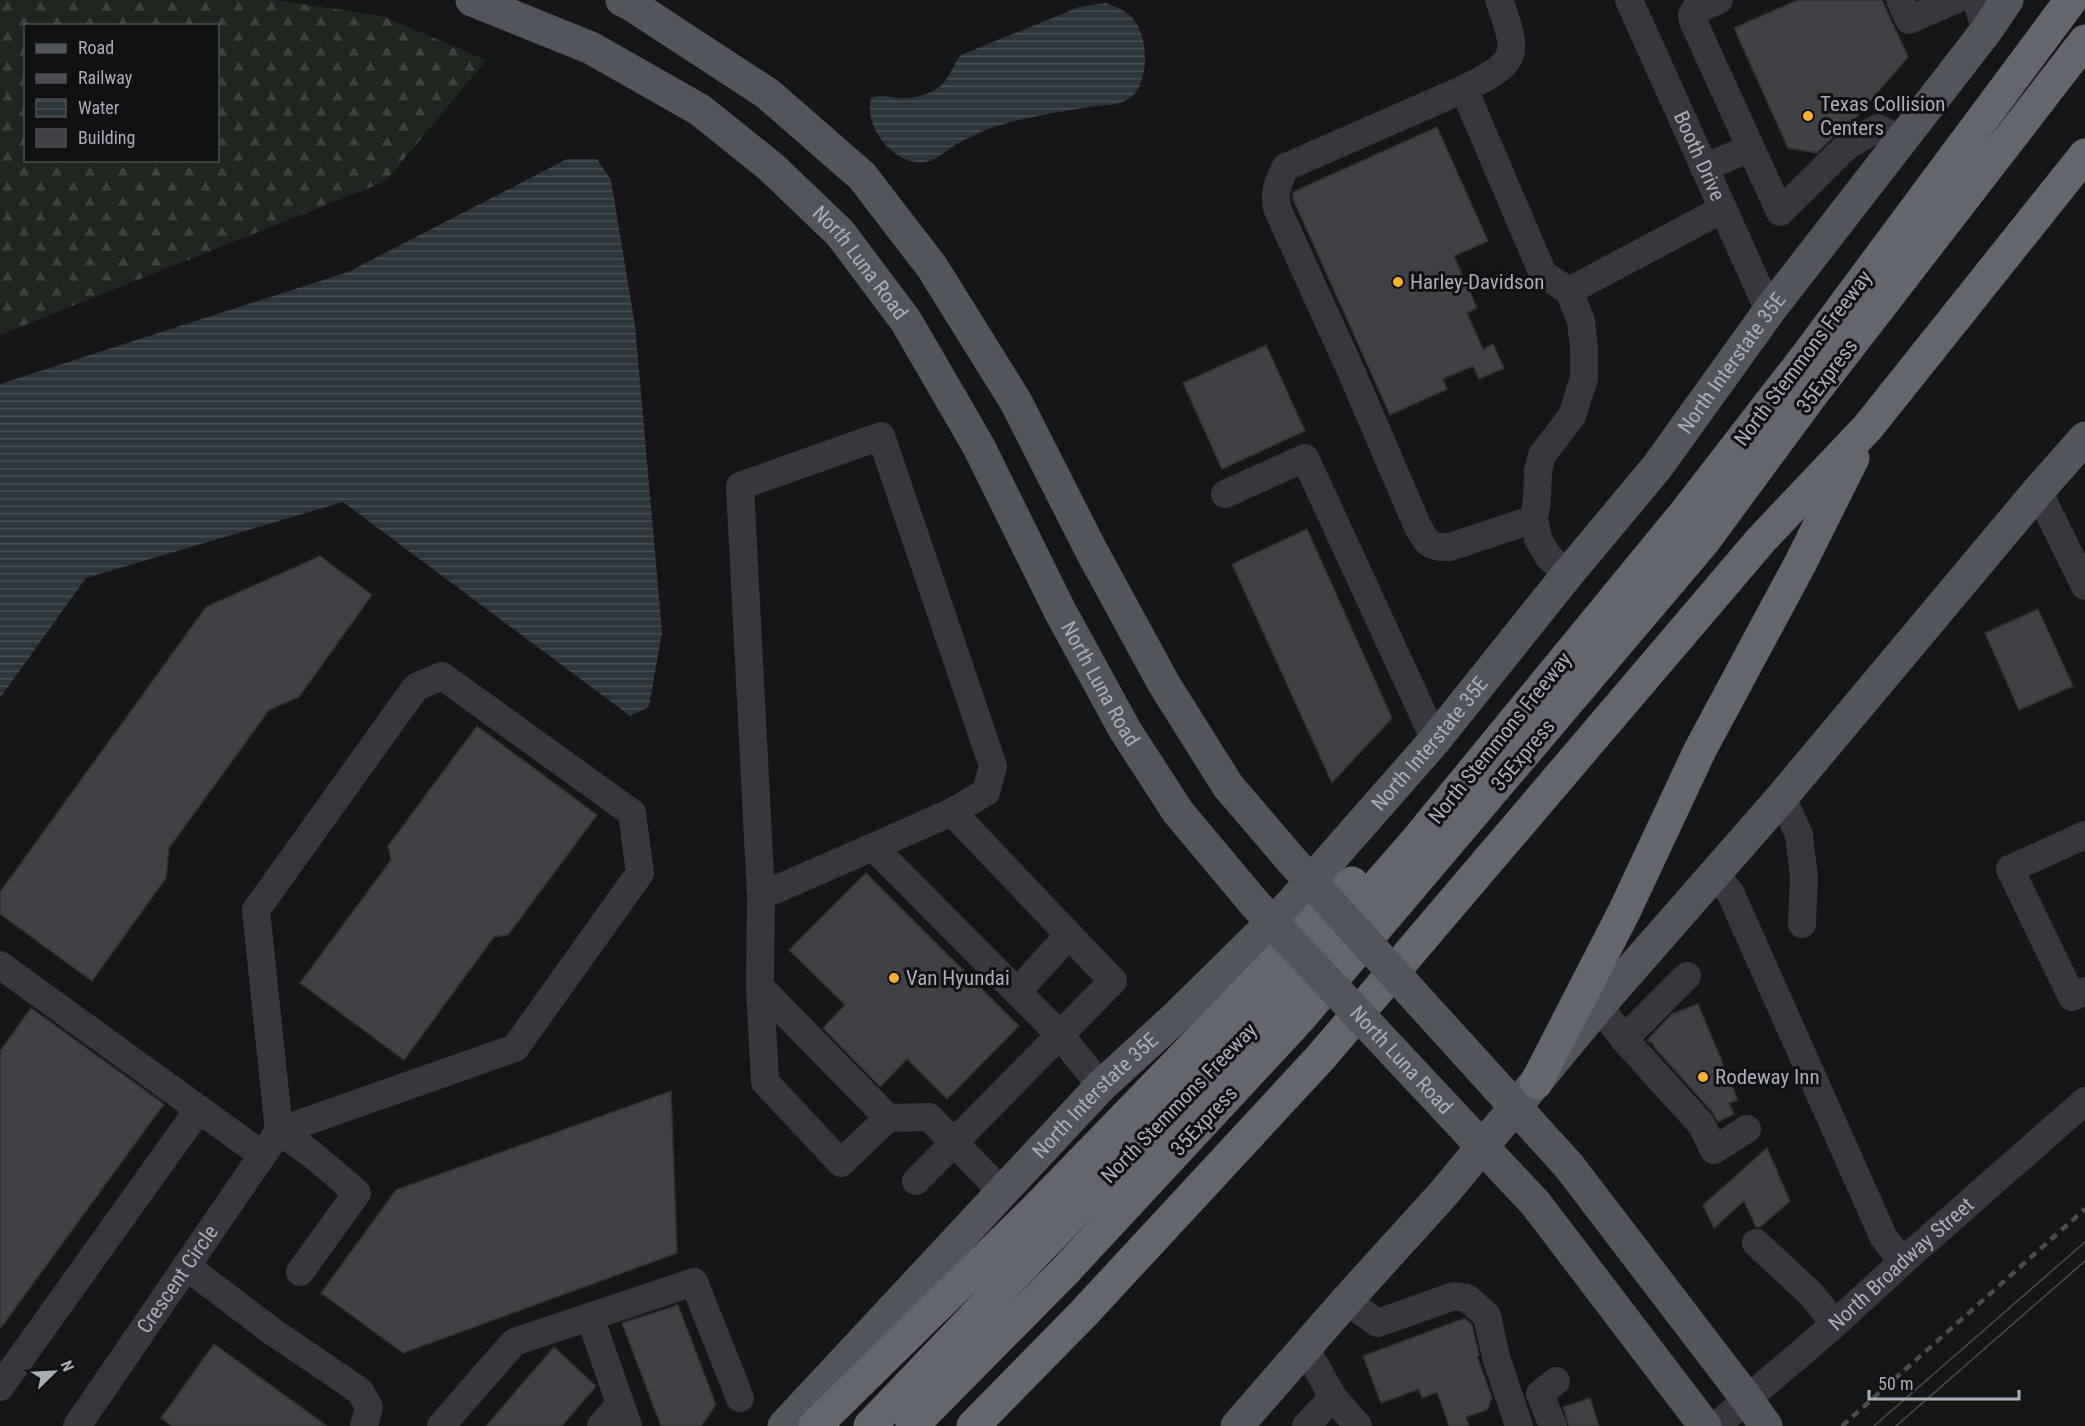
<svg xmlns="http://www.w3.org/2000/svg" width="2085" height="1426" viewBox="0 0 2085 1426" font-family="'Roboto Condensed',sans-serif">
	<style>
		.forest { fill: url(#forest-firs); fill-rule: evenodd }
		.water { fill: url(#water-rules) }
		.building { fill: #404145; stroke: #303034; stroke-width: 1.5 }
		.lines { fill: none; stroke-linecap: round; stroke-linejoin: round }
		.minor { stroke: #37383d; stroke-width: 28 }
		.major { stroke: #53555c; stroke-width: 33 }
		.highway { stroke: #63666e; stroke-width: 33 }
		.tram { stroke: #4a4c52; stroke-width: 1.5 }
		.rail { stroke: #4a4c52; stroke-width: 4.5; stroke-dasharray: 8 6; stroke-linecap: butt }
		.major-bridge { stroke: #53555c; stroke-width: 33 }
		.poi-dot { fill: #f2b134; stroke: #111113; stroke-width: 2 }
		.labels { text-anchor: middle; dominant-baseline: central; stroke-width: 6; stroke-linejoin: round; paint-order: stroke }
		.poi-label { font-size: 21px; fill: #a8adb8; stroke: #111113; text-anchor: start }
		.street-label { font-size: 21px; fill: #a8adb8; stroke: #111113 }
	</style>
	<defs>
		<pattern id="forest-firs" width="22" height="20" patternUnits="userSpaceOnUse" patternTransform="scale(1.5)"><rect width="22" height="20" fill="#1e261f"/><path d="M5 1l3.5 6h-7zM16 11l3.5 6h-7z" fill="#3c433d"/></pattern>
		<pattern id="water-rules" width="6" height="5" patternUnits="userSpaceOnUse" patternTransform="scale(1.5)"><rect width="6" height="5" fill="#2c353c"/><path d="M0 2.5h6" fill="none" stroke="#485056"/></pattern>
	</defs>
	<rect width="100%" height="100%" fill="#161618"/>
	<path class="forest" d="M 0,0 L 275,0 L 382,16 L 486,60 L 386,181 L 0,335 ZM 26,26 L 218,26 L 218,160 L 26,160 Z"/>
	<path class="water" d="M 1106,3 C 1118,8 1129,11 1136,23 C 1149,41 1150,91 1125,101 C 1115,106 1100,105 1089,107 C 1055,113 1018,118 986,130 C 976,134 966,139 957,144 C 944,152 932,165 916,162 C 889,159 864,125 871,98 C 880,94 889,97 899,98 C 917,99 940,93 949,75 C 953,68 955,62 961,55 L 1079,7 Z
		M 567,159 L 597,159 L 611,180 L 635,325 L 662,632 L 649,707 L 630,716 L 343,502 L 86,578 L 0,698 L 0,384 L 348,272 Z"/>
	<path class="building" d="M 1798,0 L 1882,0 L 1908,57 L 1849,126 L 1837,133 L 1817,153 L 1788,148 L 1734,28 Z
		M 1437,127 L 1488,241 L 1454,256 L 1477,308 L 1467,313 L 1483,349 L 1493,344 L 1504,368 L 1479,379 L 1473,366 L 1443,379 L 1447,389 L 1390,415 L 1293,199 L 1293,192 Z
		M 1266,345 L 1305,431 L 1222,469 L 1183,383 Z
		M 1307,529 L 1392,718 L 1332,783 L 1232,564 Z
		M 320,556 L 372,595 L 299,697 L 269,710 L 169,848 L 166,878 L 92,981 L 0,914 L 0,892 L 206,607 Z
		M 2038,609 L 2073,686 L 2019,710 L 1985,633 Z
		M 477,726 L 597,815 L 508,935 L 494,937 L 404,1060 L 300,983 L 391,860 L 388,846 Z
		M 866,873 L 1019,1026 L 947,1099 L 907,1059 L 880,1087 L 823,1028 L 845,1005 L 789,950 Z
		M 1698,1004 L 1738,1100 L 1729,1103 L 1734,1114 L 1718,1122 L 1713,1113 L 1655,1048 L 1653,1044 L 1647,1040 L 1672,1014 Z
		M 31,1008 L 164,1104 L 0,1329 L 0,1051 Z
		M 671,1091 L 677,1253 L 403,1353 L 321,1293 L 396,1190 Z
		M 1767,1148 L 1790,1201 L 1760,1227 L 1756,1227 L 1744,1201 L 1714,1228 L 1703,1205 Z
		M 678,1305 L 716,1405 L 701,1426 L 661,1426 L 622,1323 Z
		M 1465,1318 L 1472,1325 L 1479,1355 L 1477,1356 L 1492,1398 L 1487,1410 L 1466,1417 L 1469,1426 L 1449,1426 L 1437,1392 L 1422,1398 L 1419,1389 L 1381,1403 L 1363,1356 Z
		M 214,1344 L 327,1426 L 172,1426 L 161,1418 Z
		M 554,1347 L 596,1386 L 562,1426 L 486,1426 Z
		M 1590,1398 L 1599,1426 L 1569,1426 L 1563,1407 Z"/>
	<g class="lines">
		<g class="minor">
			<path d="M 1499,0 C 1520,58 1518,61 1464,89 L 1543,274 L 1569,291"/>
			<path id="s1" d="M 1629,0 L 1769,311"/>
			<path d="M 1719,0 L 1694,11 L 1692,15 L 1693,21 L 1780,212 L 1848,145 L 1878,128 L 1901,140"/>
			<path d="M 1900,0 L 1909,20 L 1955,0"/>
			<path d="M 1976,0 L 1986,31"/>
			<path d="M 1464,89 L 1286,167 C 1278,181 1274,192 1277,208 L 1351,371 L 1418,527 C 1427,543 1430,548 1450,547 L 1534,519"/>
			<path d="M 1704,168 L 1750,148"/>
			<path d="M 2038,491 L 2085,586"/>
			<path d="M 1225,494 L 1305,458 L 1435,740"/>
			<path d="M 1567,575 L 1548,556 L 1538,539 L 1534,519 L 1537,499 L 1538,471 L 1542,455 L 1572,416 L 1584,378 L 1584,349 L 1581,321 L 1569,291 L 1723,209"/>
			<path d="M 1782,797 L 1799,835 L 1804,878 L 1802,924"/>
			<path d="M 2085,835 L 2010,869 L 2072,997 L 2085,991"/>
			<path d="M 873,847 L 952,812 L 1113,981 L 916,1181"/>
			<path d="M 1714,876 L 1730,892 L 1883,1236 L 1902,1262"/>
			<path d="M 761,896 L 740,486 L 881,436 L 993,766 L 986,792 L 952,812"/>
			<path d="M 0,965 L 262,1155"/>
			<path d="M 760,987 L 765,1082 L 841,1163 L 888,1118"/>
			<path d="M 1017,992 L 1069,935"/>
			<path d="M 1599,1006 L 1624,1039 L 1701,1124 L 1714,1150 L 1747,1129"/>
			<path d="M 1624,1039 L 1687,976"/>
			<path d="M 279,1131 L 515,1048 L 640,873 L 632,813 L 442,676 L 416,687 L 256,910 L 279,1131 L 313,1155 L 357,1193 L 300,1272"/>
			<path d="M 1001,1191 L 929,1117 L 888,1118 L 760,987 L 761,896 L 873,847 L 1060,1035 L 1101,1086"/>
			<path d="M 1756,1243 L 1811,1294 L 1835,1324"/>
			<path d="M 186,1266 L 273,1332 L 360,1391 L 369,1407 L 364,1426"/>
			<path d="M 1346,1301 L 1378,1323 L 1454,1296 L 1467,1298 L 1487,1316 L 1496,1357 L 1519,1426"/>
			<path d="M 590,1317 L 628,1426"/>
			<path d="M 1306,1349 L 1333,1397 L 1306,1426"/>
			<path d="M 0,1387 L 199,1109"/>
			<path d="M 1333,1397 L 1358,1426"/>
			<path id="s2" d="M 77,1426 L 279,1131"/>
			<path d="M 441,1426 L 514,1342 L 694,1282 L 740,1398"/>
			<path d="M 601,1426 L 620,1404"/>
			<path d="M 1553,1426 L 1540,1394 L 1556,1381"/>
			<path id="s3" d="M 1716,1426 L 1835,1324 L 1902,1262 L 2085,1101"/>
		</g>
		<g class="major">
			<path id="s4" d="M 472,0 L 591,48 L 700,110 L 771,167 L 840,233 L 906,321 L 979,447 L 1060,611 L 1125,730 L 1178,812 L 1255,904"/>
			<path d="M 622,0 L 629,3 L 768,94 L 862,176 L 932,267 L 1016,402 L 1091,550 L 1164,684 L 1228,786 L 1293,862"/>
			<path d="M 1569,1166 L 1747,1399 L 1766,1426"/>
			<path d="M 1536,1204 L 1705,1426"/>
			<path id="s5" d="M 784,1426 L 1101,1086 L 1175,1018 L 1292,903 L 1435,740 L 1567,575 L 1657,467 L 1769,311 L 1986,31 L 2007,0"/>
			<path d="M 1237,1426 L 1346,1301 L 1443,1194 L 1599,1006 L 1782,797 L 2038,491 L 2085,438"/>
		</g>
		<path class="highway" d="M 1536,1083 L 1624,912 L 1700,750 L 1800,564 L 1853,458
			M 815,1426 L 1034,1211 L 1352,883
			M 870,1426 L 1280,997 L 1416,841 L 1685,513 L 1805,358 L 2071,0
			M 912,1426 L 1065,1271 L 1299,1019 L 1704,541 L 1810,397 L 2085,41
			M 973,1426 L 1083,1314 L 1321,1057 L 1761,540 L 1868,427 L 2085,155"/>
		<path class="tram" d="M 1874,1426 L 2085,1242
			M 1896,1426 L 2085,1261"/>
		<path class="rail" d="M 1842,1426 L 2085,1209"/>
		<g class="major-bridge">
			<path d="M 1293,862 L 1569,1166"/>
			<path id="s6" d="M 1255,904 L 1536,1204"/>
		</g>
	</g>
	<g class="poi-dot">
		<circle cx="1808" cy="116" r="6"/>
		<circle cx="1398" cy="282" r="6"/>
		<circle cx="894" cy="978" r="6"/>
		<circle cx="1703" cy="1077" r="6"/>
	</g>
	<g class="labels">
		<g class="poi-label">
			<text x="1820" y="104">Texas Collision<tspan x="1820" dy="24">Centers</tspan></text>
			<text x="1410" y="282">Harley-Davidson</text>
			<text x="906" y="978">Van Hyundai</text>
			<text x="1715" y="1077">Rodeway Inn</text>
		</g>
		<g class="street-label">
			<text stroke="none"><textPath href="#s1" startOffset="171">Booth Drive</textPath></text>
			<text stroke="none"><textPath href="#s4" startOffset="476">North Luna Road</textPath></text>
			<text transform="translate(1803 358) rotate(-53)">North Stemmons Freeway</text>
			<text stroke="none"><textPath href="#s5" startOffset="1426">North Interstate 35E</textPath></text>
			<text transform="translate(1827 376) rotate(-53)">35Express</text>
			<text stroke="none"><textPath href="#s4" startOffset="962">North Luna Road</textPath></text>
			<text transform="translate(1500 738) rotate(-51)">North Stemmons Freeway</text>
			<text stroke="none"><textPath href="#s5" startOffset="940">North Interstate 35E</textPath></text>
			<text transform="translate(1523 755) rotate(-50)">35Express</text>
			<text stroke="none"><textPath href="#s6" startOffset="214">North Luna Road</textPath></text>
			<text stroke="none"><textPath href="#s5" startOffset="454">North Interstate 35E</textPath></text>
			<text transform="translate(1179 1103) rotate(-46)">North Stemmons Freeway</text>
			<text transform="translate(1204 1121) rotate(-47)">35Express</text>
			<text stroke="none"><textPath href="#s3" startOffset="246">North Broadway Street</textPath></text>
			<text stroke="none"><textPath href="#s2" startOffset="178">Crescent Circle</textPath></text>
		</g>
	</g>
	<rect x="24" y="24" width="195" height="138" fill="#111113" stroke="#4d4f55" stroke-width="1.5"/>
	<rect x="36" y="44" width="30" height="9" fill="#53555c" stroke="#4d4f55" stroke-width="1.5"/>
	<text x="78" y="54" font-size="18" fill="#a8adb8">Road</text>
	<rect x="36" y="74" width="30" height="9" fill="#4a4c52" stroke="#4d4f55" stroke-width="1.5"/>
	<text x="78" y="84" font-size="18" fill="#a8adb8">Railway</text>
	<rect x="36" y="99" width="30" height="18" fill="url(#water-rules)" stroke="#4d4f55" stroke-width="1.5"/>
	<text x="78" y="114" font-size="18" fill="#a8adb8">Water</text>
	<rect x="36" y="129" width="30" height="18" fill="#404145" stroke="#4d4f55" stroke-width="1.5"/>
	<text x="78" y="144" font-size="18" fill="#a8adb8">Building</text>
	<g transform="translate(54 1372) rotate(66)" stroke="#111113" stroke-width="4.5" paint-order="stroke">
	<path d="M0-4.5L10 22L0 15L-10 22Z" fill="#a8adb8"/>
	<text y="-9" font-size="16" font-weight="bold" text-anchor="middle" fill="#a8adb8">N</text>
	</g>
	<path d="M1869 1390v9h150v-9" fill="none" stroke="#a8adb8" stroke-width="3"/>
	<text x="1878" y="1390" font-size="18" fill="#a8adb8" stroke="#111113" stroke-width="4.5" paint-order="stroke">50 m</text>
</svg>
